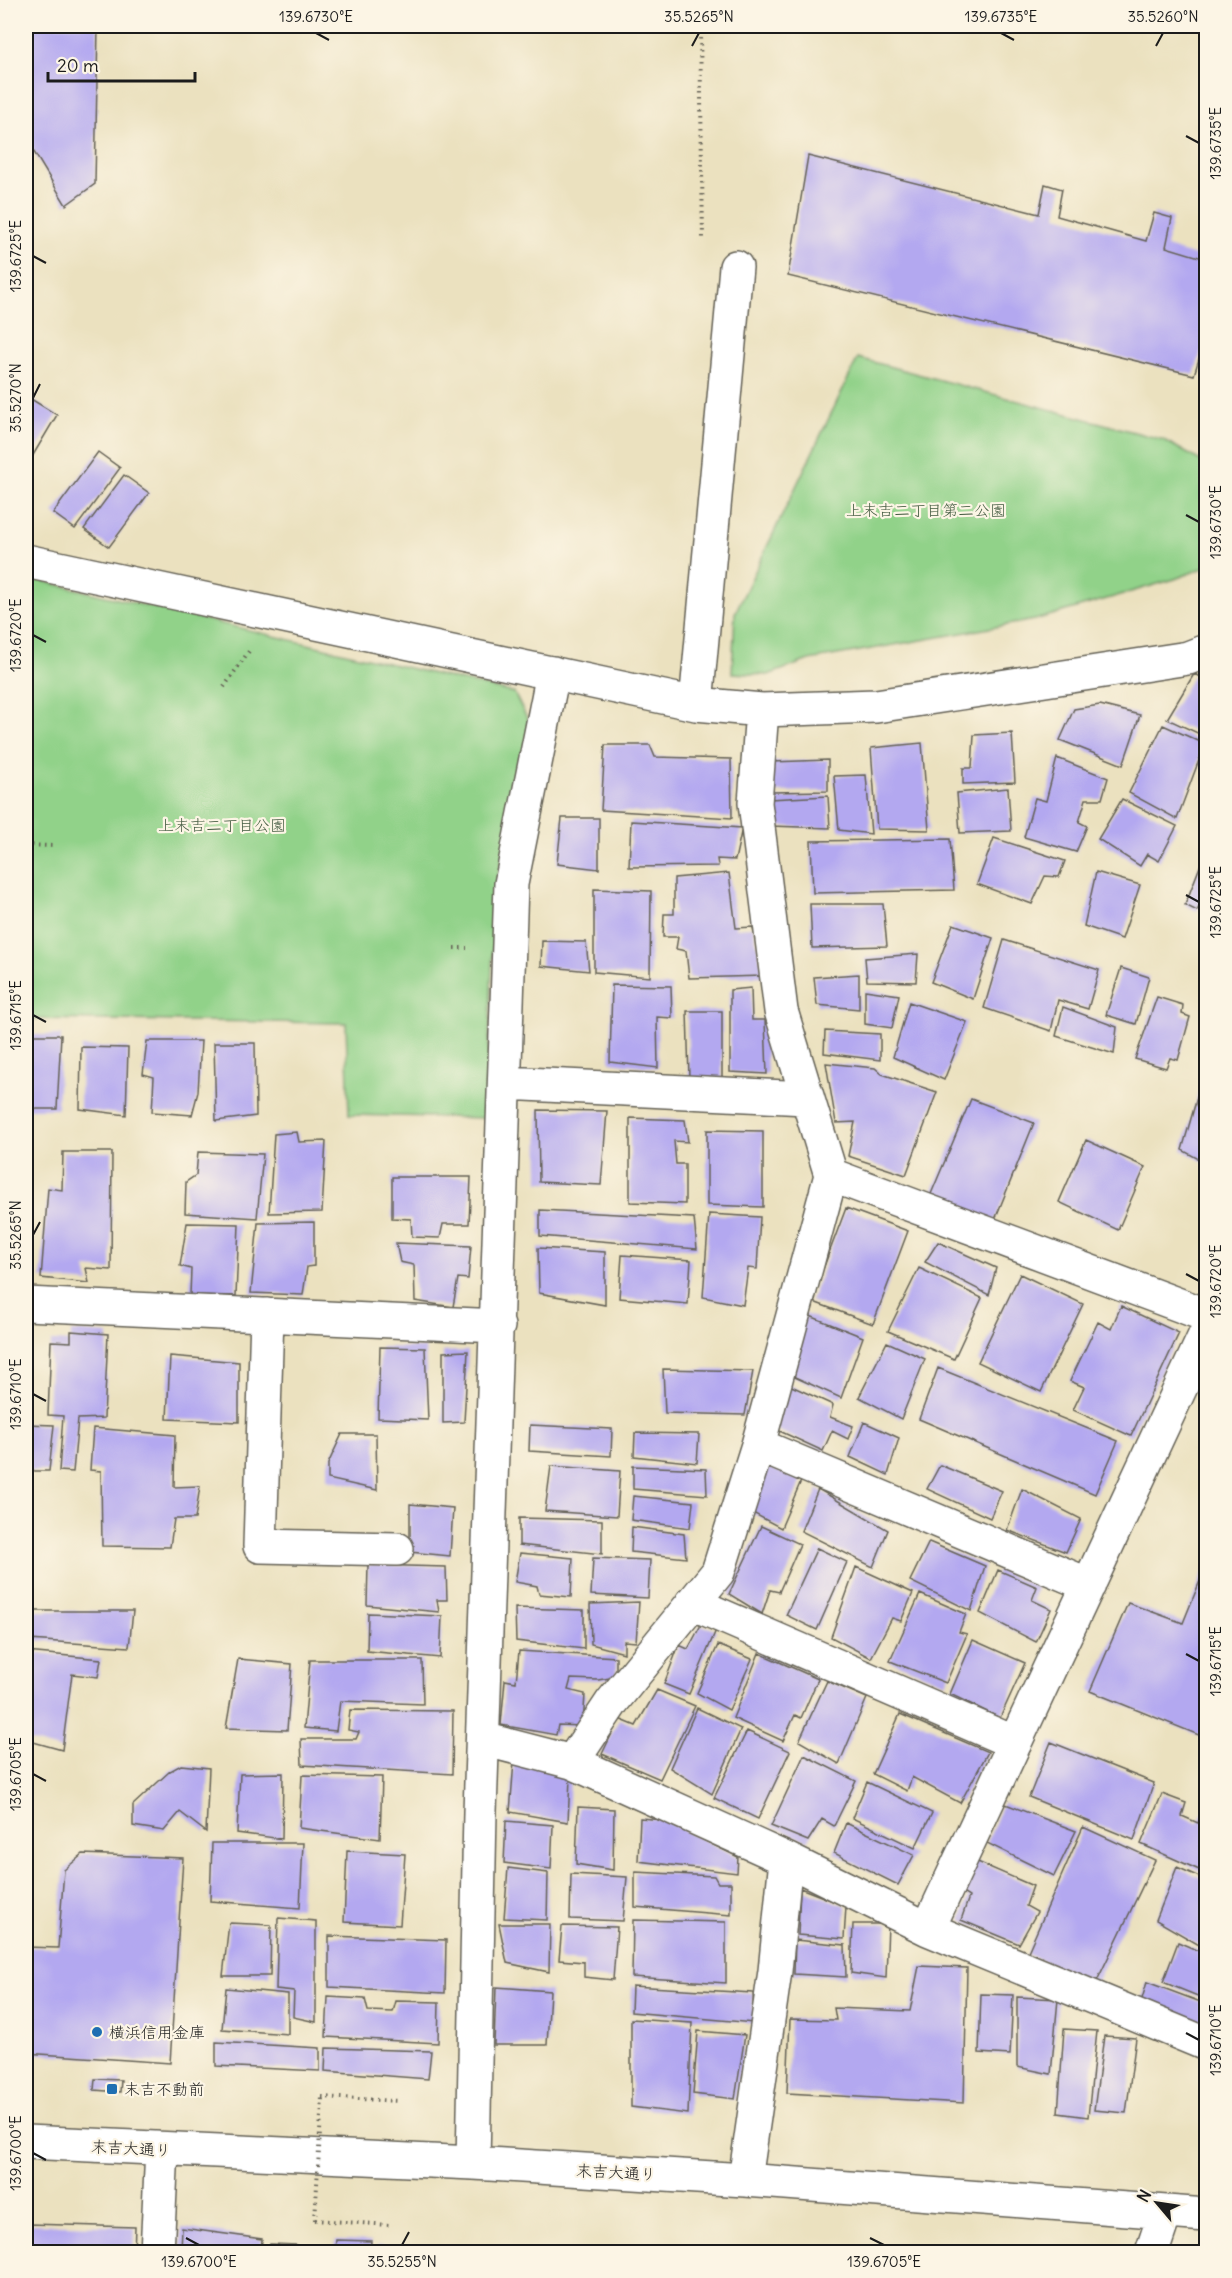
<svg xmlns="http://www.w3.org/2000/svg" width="1232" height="2278" viewBox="0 0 1232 2278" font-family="Delius,'Klee One',sans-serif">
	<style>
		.green { fill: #91d289; stroke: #567752; stroke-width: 1.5 }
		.building { fill: #b3a8f0 }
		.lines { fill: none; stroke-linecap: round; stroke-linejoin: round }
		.minor-casing { stroke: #646155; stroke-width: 36 }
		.path { stroke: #646155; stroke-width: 4; stroke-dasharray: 1.5 4.5; stroke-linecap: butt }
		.minor { stroke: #fff; stroke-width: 33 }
		.path-bridge { stroke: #646155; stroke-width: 4; stroke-dasharray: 1.5 4.5; stroke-linecap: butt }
		.ticks { fill: none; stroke: #1c1c1c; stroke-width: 2 }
		.poi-dot { fill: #1f6fb2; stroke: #fcf5e5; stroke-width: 2 }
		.labels { text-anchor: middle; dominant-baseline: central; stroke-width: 4.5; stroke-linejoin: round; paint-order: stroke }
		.park-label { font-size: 16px; fill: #455c42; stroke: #fcf5e5 }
		.poi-label { font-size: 16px; fill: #1c1c1c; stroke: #fcf5e5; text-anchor: start }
		.street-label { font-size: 16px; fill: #1c1c1c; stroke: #fcf5e5 }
		.neatline { fill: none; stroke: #1c1c1c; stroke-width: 2 }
		.ticks-label { font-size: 15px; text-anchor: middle; fill: #1c1c1c }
	</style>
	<rect width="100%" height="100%" fill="#fcf5e5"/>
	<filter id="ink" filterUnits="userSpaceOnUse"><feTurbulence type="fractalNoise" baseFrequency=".0167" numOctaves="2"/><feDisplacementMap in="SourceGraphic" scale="12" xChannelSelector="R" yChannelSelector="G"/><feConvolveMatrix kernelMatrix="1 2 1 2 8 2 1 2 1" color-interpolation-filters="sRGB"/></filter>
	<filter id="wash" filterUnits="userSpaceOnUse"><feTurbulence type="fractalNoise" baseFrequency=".008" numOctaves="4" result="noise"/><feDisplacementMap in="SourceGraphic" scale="24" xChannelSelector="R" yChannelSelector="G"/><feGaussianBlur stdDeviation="1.35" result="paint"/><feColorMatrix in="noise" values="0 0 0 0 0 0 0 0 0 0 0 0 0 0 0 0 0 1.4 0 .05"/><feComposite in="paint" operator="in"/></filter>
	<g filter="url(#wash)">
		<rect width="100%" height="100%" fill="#ebe1bf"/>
		<path class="green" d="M 858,358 L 1164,440 L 1206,464 L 1206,567 L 1175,579 L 1035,620 L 809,660 L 768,675 L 732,673 L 735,613 Z
			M 38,580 L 514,693 L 531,726 L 495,891 L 486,1118 L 349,1115 L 346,1023 L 26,1019 L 26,590 Z"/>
		<g id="blocks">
			<path class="building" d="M 26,26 L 98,26 L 95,184 L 66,205 L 26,139 Z
				M 808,156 L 1039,214 L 1045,184 L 1062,189 L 1057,216 L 1146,241 L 1154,213 L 1172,218 L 1166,247 L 1206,259 L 1206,336 L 1194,375 L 788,276 Z
				M 26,396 L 57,415 L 26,467 Z
				M 98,452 L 120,468 L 75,529 L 53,513 Z
				M 124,475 L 149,493 L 109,547 L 84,529 Z
				M 1194,674 L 1206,679 L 1206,730 L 1204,736 L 1167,719 Z
				M 1100,705 L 1140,715 L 1123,765 L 1060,740 L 1074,709 Z
				M 1163,725 L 1205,744 L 1177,819 L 1129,793 Z
				M 1012,733 L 1015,782 L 963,784 L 963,768 L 972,768 L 974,735 Z
				M 922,743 L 929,830 L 877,829 L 871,748 Z
				M 605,745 L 650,745 L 655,757 L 731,759 L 732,818 L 601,810 Z
				M 1057,758 L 1108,778 L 1102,799 L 1086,799 L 1079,822 L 1087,826 L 1076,852 L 1024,837 L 1035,798 L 1046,801 Z
				M 828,760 L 828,791 L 771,792 L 771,762 Z
				M 866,775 L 871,834 L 839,830 L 834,776 Z
				M 1008,788 L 1011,831 L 960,833 L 957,793 Z
				M 828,796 L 830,828 L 770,826 L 769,799 Z
				M 1122,799 L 1177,826 L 1159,861 L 1147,854 L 1140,866 L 1098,839 Z
				M 562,818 L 599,818 L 599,869 L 557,864 Z
				M 631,821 L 742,828 L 735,860 L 717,859 L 718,866 L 629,867 Z
				M 994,838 L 1065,861 L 1059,877 L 1045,876 L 1032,904 L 977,884 Z
				M 950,839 L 954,890 L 813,893 L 811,841 Z
				M 1206,851 L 1206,902 L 1202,901 L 1197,911 L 1185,905 Z
				M 1096,872 L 1140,885 L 1122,939 L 1084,926 Z
				M 729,873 L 736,928 L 753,927 L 764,976 L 689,978 L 686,951 L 676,949 L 678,937 L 663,937 L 664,914 L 674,914 L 674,878 Z
				M 594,889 L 651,891 L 650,977 L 594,972 Z
				M 810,904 L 883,904 L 887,946 L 812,948 Z
				M 953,924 L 993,938 L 973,999 L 931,982 Z
				M 1004,940 L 1099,970 L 1088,1009 L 1058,1000 L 1051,1031 L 984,1008 Z
				M 542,941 L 586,942 L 589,971 L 541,966 Z
				M 918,954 L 916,982 L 867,981 L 865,958 Z
				M 1121,968 L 1149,977 L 1136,1024 L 1106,1015 Z
				M 859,974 L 859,1009 L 817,1005 L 814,977 Z
				M 612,985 L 671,986 L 672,1018 L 657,1017 L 658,1068 L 610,1062 Z
				M 751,988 L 752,1020 L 765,1020 L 767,1074 L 730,1072 L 730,990 Z
				M 865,990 L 899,995 L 892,1028 L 865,1024 Z
				M 1157,997 L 1183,1005 L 1182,1014 L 1190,1017 L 1178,1060 L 1170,1058 L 1166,1068 L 1135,1059 Z
				M 909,1002 L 967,1022 L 944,1080 L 893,1057 Z
				M 1063,1007 L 1117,1027 L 1114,1054 L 1056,1036 Z
				M 687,1011 L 722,1011 L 722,1078 L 689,1078 Z
				M 825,1031 L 880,1034 L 880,1060 L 824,1053 Z
				M 26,1035 L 61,1035 L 57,1109 L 26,1109 Z
				M 147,1041 L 201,1041 L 198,1092 L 192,1115 L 152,1112 L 154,1077 L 143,1074 Z
				M 214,1043 L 255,1043 L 256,1116 L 216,1121 Z
				M 81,1047 L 128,1048 L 126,1115 L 80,1109 Z
				M 826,1063 L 875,1068 L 882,1074 L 937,1092 L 906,1175 L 848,1156 L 855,1122 L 836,1123 Z
				M 1200,1087 L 1206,1089 L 1206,1163 L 1182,1150 Z
				M 971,1099 L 1034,1123 L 994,1222 L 931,1194 Z
				M 538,1110 L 607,1111 L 601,1185 L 539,1182 Z
				M 630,1118 L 685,1120 L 688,1142 L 674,1141 L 676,1164 L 685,1164 L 685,1204 L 630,1202 Z
				M 707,1130 L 763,1131 L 763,1207 L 707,1205 Z
				M 297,1132 L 299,1142 L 326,1141 L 322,1212 L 269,1213 L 274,1134 Z
				M 1086,1140 L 1145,1167 L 1118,1230 L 1059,1202 Z
				M 63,1152 L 112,1152 L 111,1270 L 86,1268 L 89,1283 L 41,1278 L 48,1188 L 62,1190 Z
				M 198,1152 L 263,1154 L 257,1218 L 185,1213 L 186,1182 L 196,1175 Z
				M 392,1177 L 471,1177 L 469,1224 L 443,1224 L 440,1238 L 412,1237 L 411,1219 L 392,1218 Z
				M 846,1208 L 908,1231 L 873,1324 L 811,1301 Z
				M 540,1210 L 694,1218 L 697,1249 L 540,1236 Z
				M 709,1214 L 760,1217 L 757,1269 L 748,1268 L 743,1305 L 703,1297 Z
				M 314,1222 L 314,1266 L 307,1267 L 303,1295 L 251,1293 L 258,1223 Z
				M 187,1223 L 239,1224 L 236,1296 L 190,1295 L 191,1269 L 180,1266 Z
				M 938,1242 L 996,1268 L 989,1295 L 925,1262 Z
				M 396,1243 L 471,1246 L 468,1279 L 458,1278 L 453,1307 L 415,1301 L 414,1265 L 400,1262 Z
				M 538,1248 L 605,1252 L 605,1305 L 539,1293 Z
				M 622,1255 L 691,1260 L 688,1304 L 619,1298 Z
				M 919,1268 L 982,1298 L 954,1359 L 888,1331 Z
				M 1020,1274 L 1083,1304 L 1041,1392 L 978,1362 Z
				M 1121,1306 L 1179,1333 L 1131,1436 L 1073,1410 L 1084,1387 L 1070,1381 L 1098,1322 L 1111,1329 Z
				M 805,1314 L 863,1337 L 841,1398 L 786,1373 Z
				M 71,1331 L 108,1334 L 104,1418 L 78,1419 L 73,1472 L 59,1471 L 63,1416 L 48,1415 L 51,1341 L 71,1342 Z
				M 887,1342 L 925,1359 L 901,1419 L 859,1397 Z
				M 380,1347 L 425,1348 L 428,1420 L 378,1418 Z
				M 468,1351 L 464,1422 L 443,1423 L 443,1352 Z
				M 170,1356 L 239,1362 L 239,1422 L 167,1419 Z
				M 938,1368 L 1118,1441 L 1095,1494 L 919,1419 Z
				M 663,1369 L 753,1371 L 745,1415 L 665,1413 Z
				M 787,1384 L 833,1405 L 830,1417 L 853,1426 L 848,1439 L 832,1431 L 823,1451 L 773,1428 Z
				M 864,1422 L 899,1438 L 888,1475 L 850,1457 Z
				M 26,1424 L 54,1425 L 49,1471 L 26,1471 Z
				M 530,1425 L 612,1429 L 611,1456 L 529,1451 Z
				M 93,1428 L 175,1435 L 174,1487 L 200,1486 L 195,1519 L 174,1519 L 170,1547 L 102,1546 L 101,1471 L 90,1470 Z
				M 635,1433 L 699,1434 L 697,1463 L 634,1456 Z
				M 342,1434 L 376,1434 L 377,1490 L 328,1479 L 328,1464 Z
				M 763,1465 L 801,1481 L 781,1528 L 749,1511 Z
				M 940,1465 L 1002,1491 L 990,1518 L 927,1489 Z
				M 551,1466 L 620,1471 L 617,1516 L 545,1511 Z
				M 633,1466 L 706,1469 L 707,1495 L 633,1489 Z
				M 818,1489 L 888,1530 L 873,1567 L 801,1531 Z
				M 1022,1489 L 1081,1519 L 1066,1552 L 1007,1530 Z
				M 633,1496 L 693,1502 L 690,1528 L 631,1520 Z
				M 410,1504 L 453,1508 L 450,1556 L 410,1552 Z
				M 519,1518 L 602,1520 L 602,1554 L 519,1545 Z
				M 761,1526 L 800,1544 L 779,1592 L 770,1590 L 762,1614 L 729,1594 Z
				M 632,1527 L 684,1534 L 686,1558 L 631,1552 Z
				M 929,1542 L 985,1566 L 971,1611 L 910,1581 Z
				M 817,1548 L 847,1562 L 817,1630 L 786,1615 Z
				M 520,1553 L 573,1558 L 571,1597 L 539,1594 L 537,1586 L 515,1582 Z
				M 593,1558 L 650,1560 L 648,1598 L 591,1595 Z
				M 368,1565 L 446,1567 L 447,1600 L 437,1600 L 439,1612 L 367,1605 Z
				M 1206,1566 L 1206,1738 L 1090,1691 L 1128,1603 L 1183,1623 Z
				M 856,1567 L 913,1593 L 901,1621 L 892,1618 L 871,1658 L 831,1637 Z
				M 998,1570 L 1037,1587 L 1032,1600 L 1051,1609 L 1036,1642 L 980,1613 Z
				M 920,1594 L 966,1614 L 959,1632 L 967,1634 L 946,1683 L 890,1661 Z
				M 639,1602 L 636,1642 L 624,1641 L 624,1653 L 591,1644 L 590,1604 Z
				M 515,1608 L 584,1610 L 584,1649 L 516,1641 Z
				M 32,1611 L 133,1611 L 129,1647 L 30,1640 Z
				M 368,1613 L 442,1616 L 440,1658 L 367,1651 Z
				M 701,1625 L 716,1630 L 689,1694 L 664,1684 L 679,1645 L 688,1649 Z
				M 973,1640 L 1025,1663 L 1000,1718 L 950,1694 Z
				M 718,1645 L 752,1659 L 729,1710 L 697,1693 Z
				M 519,1651 L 616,1657 L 616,1677 L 598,1680 L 571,1679 L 568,1690 L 585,1694 L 583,1726 L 558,1725 L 556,1735 L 501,1725 L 505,1680 L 516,1682 Z
				M 26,1652 L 101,1659 L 98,1677 L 72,1674 L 62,1750 L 26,1740 Z
				M 759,1653 L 818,1679 L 801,1718 L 795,1715 L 783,1741 L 733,1718 Z
				M 238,1659 L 292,1664 L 287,1730 L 226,1728 Z
				M 310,1660 L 422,1660 L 423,1704 L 340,1701 L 336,1731 L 304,1728 Z
				M 827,1681 L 867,1698 L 839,1764 L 799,1741 Z
				M 657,1690 L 695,1706 L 660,1779 L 602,1754 L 619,1719 L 636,1726 Z
				M 697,1708 L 741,1729 L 712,1794 L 670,1768 Z
				M 350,1710 L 453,1711 L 452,1774 L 302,1765 L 301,1739 L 356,1739 L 359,1732 L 348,1730 Z
				M 900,1714 L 988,1752 L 960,1803 L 912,1777 L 907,1791 L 873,1774 Z
				M 747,1731 L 790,1751 L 758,1819 L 714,1798 Z
				M 1051,1742 L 1154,1783 L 1134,1840 L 1029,1797 Z
				M 804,1755 L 856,1781 L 834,1826 L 822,1819 L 808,1841 L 771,1826 Z
				M 514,1761 L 570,1778 L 568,1822 L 510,1812 Z
				M 181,1765 L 209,1768 L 206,1832 L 180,1812 L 164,1831 L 133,1826 L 133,1805 L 170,1771 Z
				M 283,1773 L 282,1839 L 237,1833 L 240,1774 Z
				M 302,1775 L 382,1777 L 380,1839 L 299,1828 Z
				M 867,1782 L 932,1813 L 915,1848 L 852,1818 Z
				M 1162,1794 L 1186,1803 L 1182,1816 L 1198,1823 L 1203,1812 L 1206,1813 L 1206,1873 L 1141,1844 Z
				M 1003,1803 L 1076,1831 L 1054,1876 L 987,1843 Z
				M 578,1807 L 614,1809 L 613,1870 L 576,1864 Z
				M 640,1818 L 663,1820 L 738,1857 L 737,1873 L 638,1861 Z
				M 506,1821 L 553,1825 L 551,1869 L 504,1863 Z
				M 846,1823 L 914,1855 L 898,1885 L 834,1853 Z
				M 1083,1827 L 1155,1860 L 1095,1985 L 1027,1954 Z
				M 212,1843 L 303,1843 L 300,1908 L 210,1901 Z
				M 347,1851 L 405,1854 L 400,1925 L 344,1922 Z
				M 83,1854 L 183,1858 L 170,2063 L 26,2053 L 26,1947 L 58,1948 L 64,1870 Z
				M 973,1860 L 1033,1886 L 1026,1906 L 1037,1912 L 1019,1944 L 961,1920 L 969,1897 L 961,1892 Z
				M 1177,1867 L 1206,1880 L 1206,1949 L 1156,1920 Z
				M 508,1868 L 548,1873 L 547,1920 L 504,1918 Z
				M 635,1872 L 714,1876 L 718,1883 L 731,1883 L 731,1915 L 635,1907 Z
				M 571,1874 L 627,1877 L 623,1921 L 570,1919 Z
				M 800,1888 L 846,1906 L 844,1939 L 798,1935 Z
				M 278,1918 L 316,1921 L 316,2022 L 293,2017 L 294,1991 L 276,1989 Z
				M 633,1920 L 726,1922 L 726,1983 L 632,1977 Z
				M 229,1923 L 271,1925 L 270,1976 L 223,1976 Z
				M 499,1924 L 550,1924 L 549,1972 L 507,1963 Z
				M 853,1924 L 888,1924 L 886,1978 L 851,1973 Z
				M 562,1926 L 617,1927 L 613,1980 L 584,1977 L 584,1962 L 559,1960 Z
				M 329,1936 L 446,1940 L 445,1993 L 329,1987 Z
				M 795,1940 L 845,1945 L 846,1977 L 794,1974 Z
				M 1178,1942 L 1206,1954 L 1205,1999 L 1163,1982 Z
				M 919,1966 L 967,1968 L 964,2103 L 787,2093 L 790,2019 L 836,2020 L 834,2008 L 910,2011 Z
				M 1147,1982 L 1206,2004 L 1206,2034 L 1139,2009 Z
				M 632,1986 L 753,1993 L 754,2023 L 631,2012 Z
				M 496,1987 L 550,1991 L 547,2045 L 494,2045 Z
				M 226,1988 L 288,1994 L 288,2034 L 222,2029 Z
				M 981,1994 L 1013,1995 L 1010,2055 L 979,2053 Z
				M 328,1997 L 365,1999 L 368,2011 L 393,2012 L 396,2001 L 439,2002 L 438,2043 L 326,2037 Z
				M 1017,1997 L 1058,1999 L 1051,2074 L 1017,2067 Z
				M 631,2019 L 692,2023 L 688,2114 L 631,2107 Z
				M 1064,2029 L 1097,2031 L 1088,2117 L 1058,2113 Z
				M 698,2031 L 745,2035 L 735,2099 L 693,2094 Z
				M 1104,2036 L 1136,2038 L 1126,2113 L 1094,2110 Z
				M 216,2042 L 320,2048 L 320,2071 L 216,2066 Z
				M 326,2048 L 431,2051 L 428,2079 L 325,2071 Z
				M 95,2079 L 121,2080 L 120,2092 L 94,2090 Z
				M 29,2224 L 135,2227 L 134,2252 L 28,2252 Z
				M 182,2228 L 262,2239 L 261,2252 L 181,2252 Z
				M 336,2240 L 371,2241 L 370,2252 L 335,2252 Z
				M 270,2244 L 297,2245 L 298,2252 L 270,2252 Z
				M 378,2245 L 449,2250 L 449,2252 L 377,2252 Z"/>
		</g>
	</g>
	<g filter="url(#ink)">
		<use href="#blocks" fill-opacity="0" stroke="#646155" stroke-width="1.5"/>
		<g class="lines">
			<defs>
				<path id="minor" d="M 26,561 L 696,704 L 762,710 L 876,706 L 1188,658 L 1206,651
					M 696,704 L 736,267
					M 505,1083 L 806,1098
					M 831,1175 L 1206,1315
					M 26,1304 L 498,1326
					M 267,1315 L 260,1546 L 397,1549
					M 758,1445 L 1089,1585
					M 692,1603 L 1015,1743
					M 483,1739 L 572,1762 L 786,1859
					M 572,1762 L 612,1702 L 718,1572 L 758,1445 L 831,1175 L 781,1011 L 755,803 L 762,710
					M 928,1929 L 1206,1333
					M 26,2142 L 473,2163 L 745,2180 L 1206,2215
					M 473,2163 L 480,1812 L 511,884 L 553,673
					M 745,2180 L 775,1971 L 786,1859 L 928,1929 L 1206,2044
					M 157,2252 L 162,2149
					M 1152,2252 L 1165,2213"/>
			</defs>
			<use href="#minor" class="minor-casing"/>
			<path class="path" d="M 700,26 L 703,240
				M 224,687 L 249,651
				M 26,845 L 54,846
				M 454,948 L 467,948
				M 322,2097 L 398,2101
				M 315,2220 L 390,2225"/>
			<use href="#minor" class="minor"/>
			<path class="path-bridge" d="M 315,2220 L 322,2097"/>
		</g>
	</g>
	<path class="ticks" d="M 316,33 L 329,40M 1001,33 L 1014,40M 692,46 L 699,33M 1156,46 L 1163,33M 1186,136 L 1199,143M 33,256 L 46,263M 33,398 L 40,384M 1186,515 L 1199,522M 33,635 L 46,642M 1186,895 L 1199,902M 33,1015 L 46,1022M 33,1235 L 40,1222M 1186,1274 L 1199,1281M 33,1394 L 46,1401M 1186,1654 L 1199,1661M 33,1774 L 46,1781M 1186,2033 L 1199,2040M 33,2153 L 46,2160M 186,2238 L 199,2245M 870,2238 L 884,2245M 402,2245 L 409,2232"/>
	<g class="poi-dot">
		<circle cx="97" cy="2032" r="6"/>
		<rect x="106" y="2083" width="12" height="12" rx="3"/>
	</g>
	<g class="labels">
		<g class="park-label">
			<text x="926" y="510">上末吉二丁目第二公園</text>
			<text x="222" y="825">上末吉二丁目公園</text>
		</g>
		<g class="poi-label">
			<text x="109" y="2032">横浜信用金庫</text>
			<text x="124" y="2089">末吉不動前</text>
		</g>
		<g class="street-label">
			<text transform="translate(131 2148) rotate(3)">末吉大通り</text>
			<text transform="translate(616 2172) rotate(3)">末吉大通り</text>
		</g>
	</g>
	<rect width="1232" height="2278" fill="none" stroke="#fcf5e5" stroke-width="66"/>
	<g transform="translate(1157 2203) rotate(299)" stroke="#fcf5e5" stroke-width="4.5" paint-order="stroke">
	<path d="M0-4.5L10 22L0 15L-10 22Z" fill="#1c1c1c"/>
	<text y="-9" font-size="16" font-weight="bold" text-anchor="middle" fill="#1c1c1c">N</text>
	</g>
	<path d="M48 72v9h147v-9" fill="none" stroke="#1c1c1c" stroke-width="3"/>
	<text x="57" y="72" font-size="18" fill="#1c1c1c" stroke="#fcf5e5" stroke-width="4.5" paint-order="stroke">20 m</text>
	<rect x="33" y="33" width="1166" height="2212" class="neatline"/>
	<g class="ticks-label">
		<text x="316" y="22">139.6730°E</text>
		<text x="699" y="22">35.5265°N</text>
		<text x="1001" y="22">139.6735°E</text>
		<text x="1163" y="22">35.5260°N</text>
		<text transform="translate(1216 143) rotate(-90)" y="5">139.6735°E</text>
		<text transform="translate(16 256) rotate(-90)" y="5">139.6725°E</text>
		<text transform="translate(16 398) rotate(-90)" y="5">35.5270°N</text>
		<text transform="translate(1216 522) rotate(-90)" y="5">139.6730°E</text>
		<text transform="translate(16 635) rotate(-90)" y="5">139.6720°E</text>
		<text transform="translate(1216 902) rotate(-90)" y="5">139.6725°E</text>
		<text transform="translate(16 1015) rotate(-90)" y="5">139.6715°E</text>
		<text transform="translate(16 1235) rotate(-90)" y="5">35.5265°N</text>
		<text transform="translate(1216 1281) rotate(-90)" y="5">139.6720°E</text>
		<text transform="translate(16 1394) rotate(-90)" y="5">139.6710°E</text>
		<text transform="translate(1216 1661) rotate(-90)" y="5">139.6715°E</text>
		<text transform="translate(16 1774) rotate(-90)" y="5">139.6705°E</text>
		<text transform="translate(1216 2040) rotate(-90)" y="5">139.6710°E</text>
		<text transform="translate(16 2153) rotate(-90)" y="5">139.6700°E</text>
		<text x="199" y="2267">139.6700°E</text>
		<text x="402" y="2267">35.5255°N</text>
		<text x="884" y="2267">139.6705°E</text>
	</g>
</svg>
